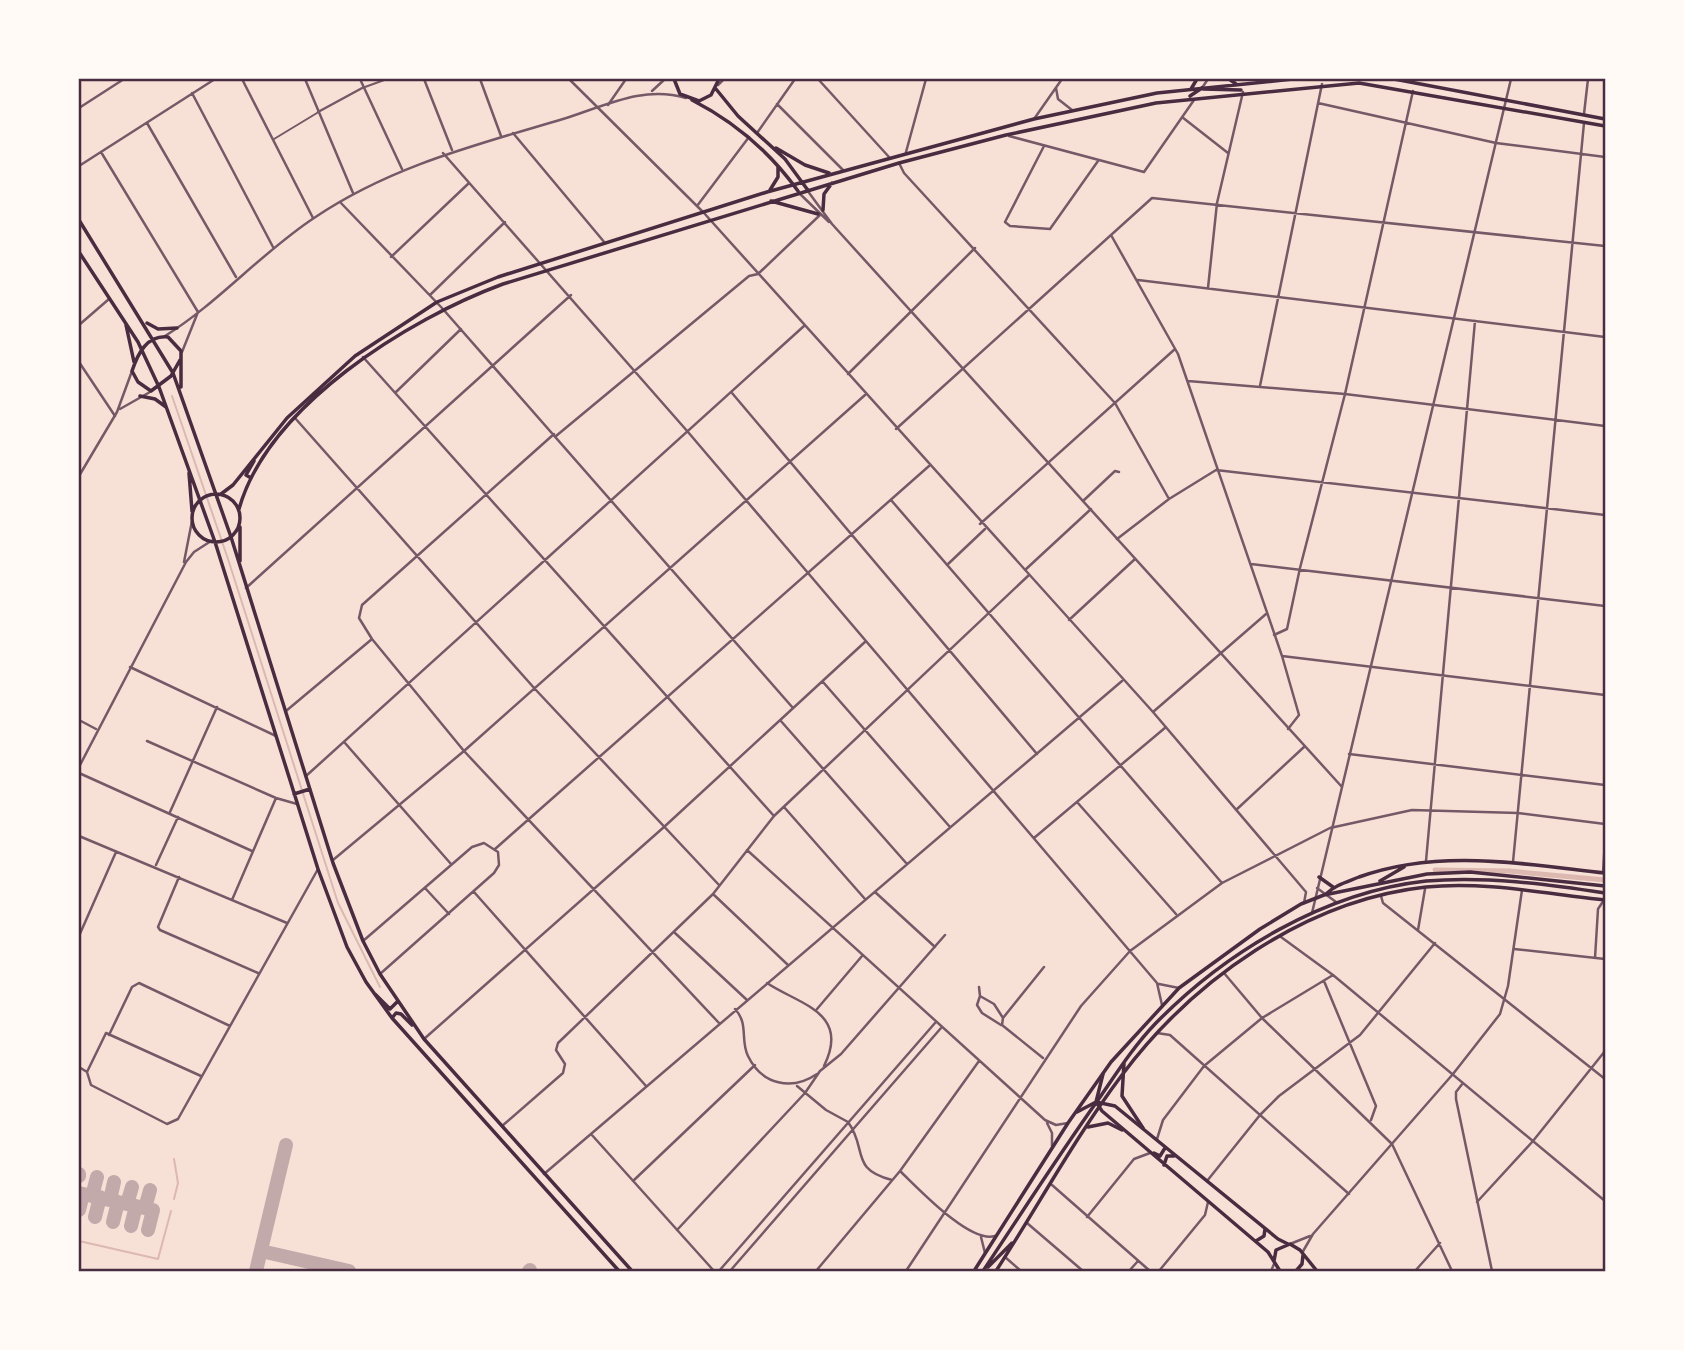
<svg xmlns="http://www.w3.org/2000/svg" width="1684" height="1350" viewBox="0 0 1684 1350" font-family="Bitter,serif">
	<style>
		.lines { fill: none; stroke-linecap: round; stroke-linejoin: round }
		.stream { stroke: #dcb8b0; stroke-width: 2 }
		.canal { stroke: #dcb8b0; stroke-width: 5 }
		.taxiway { stroke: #c3aaaa; stroke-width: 14 }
		.pedestrian { stroke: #755966; stroke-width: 2 }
		.minor { stroke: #755966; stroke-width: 2.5 }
		.tertiary { stroke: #755966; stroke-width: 2.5 }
		.secondary { stroke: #4a2c40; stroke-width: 3.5 }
		.primary { stroke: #4a2c40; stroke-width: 3.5 }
		.neatline { fill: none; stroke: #4a2c40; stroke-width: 2.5 }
	</style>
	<rect width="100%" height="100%" fill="#f7e1d7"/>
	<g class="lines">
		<path class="stream" d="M 172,396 L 228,559 L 338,903 L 380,987
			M 174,1159 L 178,1183 L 174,1199
			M 79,1241 L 158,1259 L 171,1211"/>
		<path class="canal" d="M 1435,870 L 1509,871 L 1605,880"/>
		<path class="taxiway" d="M 79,1176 L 79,1174
			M 79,1193 L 153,1210 L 148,1230
			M 92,1196 L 97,1177
			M 110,1200 L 114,1182
			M 127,1204 L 132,1187
			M 145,1208 L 150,1190
			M 79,1210 L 83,1194
			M 95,1217 L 100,1197
			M 113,1222 L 118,1202
			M 131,1226 L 136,1206
			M 261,1251 L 349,1271
			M 256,1271 L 286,1145
			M 529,1271 L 530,1270"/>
		<path class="pedestrian" d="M 365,87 L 387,79
			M 274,139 L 317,113"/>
		<path class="minor" d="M 242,79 L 313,218
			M 305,79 L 353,193
			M 360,79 L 402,169
			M 424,79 L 452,150
			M 480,79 L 501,136
			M 569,79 L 704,213 L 1153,712 L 1306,892 L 1304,903
			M 818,79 L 889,157
			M 1056,88 L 1058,99 L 1072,110
			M 192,93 L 273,247
			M 1318,103 L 1496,143 L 1605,157
			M 777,104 L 843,170
			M 608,105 L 626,79
			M 79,108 L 124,79
			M 318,112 L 364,87
			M 1584,114 L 1588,79
			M 1182,117 L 1228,153
			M 1034,119 L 1062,79
			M 147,123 L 236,277
			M 513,133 L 605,243
			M 757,133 L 795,79
			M 1009,136 L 1144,172 L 1194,100
			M 1044,146 L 1005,222 L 1010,226 L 1050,229 L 1098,161
			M 101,152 L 198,312
			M 906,152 L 926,79
			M 443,153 L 688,432 L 1157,983 L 1162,1005
			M 899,163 L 904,173 L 1115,403 L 1169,499
			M 79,166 L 215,79
			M 340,202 L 442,308 L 793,708
			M 697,206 L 749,137
			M 1111,235 L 1178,354 L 1282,656 L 1299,715 L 1288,729
			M 391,257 L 469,183
			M 1138,280 L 1605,337
			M 1208,288 L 1217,203 L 1243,92
			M 430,295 L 505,222
			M 79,325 L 109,299
			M 363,357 L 774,816
			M 79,362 L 115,416
			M 848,374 L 975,248
			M 1188,381 L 1345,394 L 1605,426
			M 1260,386 L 1322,84
			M 396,392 L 461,329
			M 732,393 L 1037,754
			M 295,418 L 535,689 L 719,885
			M 896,429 L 1152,198 L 1605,246
			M 554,434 L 362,605 L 359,618 L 372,639 L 464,751 L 719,1023
			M 556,436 L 749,276 L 758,274 L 820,215
			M 891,500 L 1222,883
			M 1083,501 L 1115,471 L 1119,472
			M 980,524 L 1175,349
			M 1117,539 L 1169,499 L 1216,470 L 1605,515
			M 1251,564 L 1605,606
			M 947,565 L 985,529
			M 1025,570 L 1091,509
			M 246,588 L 571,295
			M 1069,620 L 1135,559
			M 1274,635 L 1287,629 L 1300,568 L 1345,394 L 1413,91
			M 1282,656 L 1605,695
			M 130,667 L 276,736
			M 823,682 L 950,827
			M 286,711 L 372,639
			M 1153,712 L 1266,614
			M 79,720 L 96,729
			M 780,720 L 907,864
			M 147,741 L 276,798 L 297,804
			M 345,743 L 451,864
			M 1349,754 L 1605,785
			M 79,773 L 252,851
			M 306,776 L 804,326
			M 1077,802 L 1176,914
			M 784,807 L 865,899
			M 1236,810 L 1304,747
			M 170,812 L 217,707
			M 79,836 L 287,923
			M 1034,838 L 1166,727
			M 495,849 L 929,466
			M 747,850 L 1045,1120 L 1056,1125 L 1068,1123
			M 333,860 L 464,751 L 865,395
			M 1426,861 L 1475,321
			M 1513,862 L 1584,123
			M 156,865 L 178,817
			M 1603,873 L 1605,841
			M 179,877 L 158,927 L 160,930 L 258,973
			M 425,888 L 449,914
			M 474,892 L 646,1086
			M 875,892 L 935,947
			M 713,894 L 788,965
			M 1381,896 L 1383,903 L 1605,1079
			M 232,900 L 276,798
			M 1418,930 L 1425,889
			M 675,933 L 747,1000
			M 79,936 L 116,852
			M 1281,937 L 1333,975 L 1605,1201
			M 363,941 L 472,847 L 484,843 L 498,852 L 499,865 L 494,873 L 380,974
			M 1514,949 L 1605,959
			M 1595,958 L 1598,909 L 1604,900
			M 1224,973 L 1262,1018 L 1392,1144 L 1452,1271
			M 1324,981 L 1376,1106 L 1371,1120
			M 767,983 C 798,1004 851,1012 824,1066
			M 1159,984 L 1179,988
			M 979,987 L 980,996 L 994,1004 L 1003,1018
			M 980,996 L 977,1005 L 982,1013 L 1001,1025
			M 735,1009 C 749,1024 740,1040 748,1056 C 762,1085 792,1091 817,1074
			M 817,1009 L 862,956
			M 1157,1033 L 1170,1035 L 1349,1194
			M 109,1035 L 132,987 L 139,983 L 230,1026
			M 424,1039 L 664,827 L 866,641
			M 1043,1058 L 1002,1025 L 1003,1018 L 1044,967
			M 79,1067 L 87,1072 L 91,1085 L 167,1124 L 178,1119 L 318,869
			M 87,1072 L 106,1033 L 201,1076
			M 1463,1083 L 1456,1092 L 1456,1099 L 1492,1271
			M 797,1086 L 826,1110 L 848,1122 C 868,1149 849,1169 892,1180
			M 1047,1123 L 1052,1133 L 1052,1146
			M 502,1126 L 563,1073 L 565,1064 L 556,1050 L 558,1043 L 713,894 L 774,816 L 1029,575
			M 591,1134 L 714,1271
			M 1157,1139 L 1163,1120 L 1204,1066 L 1262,1018 L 1333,975
			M 900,1171 C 918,1188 970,1244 995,1236
			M 544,1174 L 1122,681
			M 633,1181 L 755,1065
			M 1207,1181 L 1260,1115 L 1279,1096 L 1360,1035 L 1435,943
			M 1052,1185 L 1150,1271
			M 1477,1202 L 1533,1141 L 1605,1051
			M 1087,1217 L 1134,1159 L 1150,1153
			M 1027,1223 L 1083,1271
			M 677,1230 L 805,1093 L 820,1071 L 841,1054 L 945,935
			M 981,1237 L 985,1253
			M 1005,1257 L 1021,1271
			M 719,1271 L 935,1023
			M 730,1271 L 941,1028
			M 816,1271 L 900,1171 L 979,1061
			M 906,1271 L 1081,1006 L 1130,951 L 1222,883 L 1330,828 L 1412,810 L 1518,813 L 1605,824
			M 1129,1271 L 1138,1261
			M 1159,1271 L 1205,1215 L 1208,1202
			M 1415,1271 L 1440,1243"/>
		<path class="tertiary" d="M 718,85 L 724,79
			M 1202,88 L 1208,79
			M 652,91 L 665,79
			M 807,190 L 832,224 L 1342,787
			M 799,193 L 829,222
			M 165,336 C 218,303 261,253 314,218 C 391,166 476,145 563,119 C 605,106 643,85 686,98
			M 182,352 L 198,312
			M 120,409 L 150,392
			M 79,476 L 117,412 L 132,371
			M 184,562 L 192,521
			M 79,767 L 186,562 L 194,552 L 211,541
			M 1317,888 L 1336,902
			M 1312,913 L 1511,79
			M 1290,1244 L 1310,1236
			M 1302,1253 L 1313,1234 L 1453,1074 L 1500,1014 L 1508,986 L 1522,890
			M 1271,1271 L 1274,1264"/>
		<path class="secondary" d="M 674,79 L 680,94 L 699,101 L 711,95 L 719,79
			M 1229,79 L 1236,84
			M 1394,79 L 1605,119
			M 716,89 L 738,116 L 785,159 L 807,189
			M 1191,89 L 1197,79
			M 1203,89 L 1241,90
			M 1190,96 L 1202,88
			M 692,100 C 735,122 770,152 798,191
			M 776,148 L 805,165 L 829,173
			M 770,190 L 778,177 L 778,166
			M 771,201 L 818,214
			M 823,210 L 824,194 L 832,183
			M 79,220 L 173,373 L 231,537 L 333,863 L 363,941 L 380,974 L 424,1039 L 632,1271
			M 79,252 L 138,342 L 159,387 L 215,542 L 318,869 L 347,947 L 366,982 L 392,1018 L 619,1271
			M 147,323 L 158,329 L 177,328
			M 126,325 L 134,362
			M 180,360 L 171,376 L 151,391 L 138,382 L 132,371 C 138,353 147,335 168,337 L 181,351 L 181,387
			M 140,396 L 155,399 L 166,407
			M 189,473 L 192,511
			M 251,478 L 246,475 L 254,461
			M192 518a24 24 0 1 1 48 0a24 24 0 1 1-48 0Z
			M 221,494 L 233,485 L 287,418 L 355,356 L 437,302 L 498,277 L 767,192 L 1034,119 L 1157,93 L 1293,79
			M 239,509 C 268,406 408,319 503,284 L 899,163 L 1006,135 L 1156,103 L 1359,83 L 1605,126
			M 240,527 L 240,561
			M 294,794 L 310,789
			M 375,994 L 390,1009 L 397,1002
			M 392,1018 L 396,1013 L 401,1014 L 412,1025
			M 1103,1074 L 1096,1102 L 1102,1111 L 1268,1252 L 1280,1271
			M 1077,1112 L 1096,1102 L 1115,1106 L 1278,1239 L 1288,1244
			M 1154,1153 L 1160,1156 L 1165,1148
			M 1164,1165 L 1167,1156 L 1174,1156
			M 1256,1241 L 1264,1236 L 1265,1229
			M 1274,1261 L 1276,1250 L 1290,1244 L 1300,1250 L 1317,1271
			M 1296,1271 L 1302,1264 L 1303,1255"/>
		<path class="primary" d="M 1319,877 L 1333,887
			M 1380,881 L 1404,867
			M 1326,894 C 1335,885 1347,882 1359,877 C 1439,848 1523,864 1605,873
			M 1124,1063 L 1122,1096 L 1143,1128
			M 1088,1127 L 1108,1123 L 1122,1130
			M 988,1267 L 1012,1243
			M 974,1271 L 1068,1123 L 1111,1062 L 1179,988 L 1260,929 L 1301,904 L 1324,895 L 1427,874 L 1470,872 L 1605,886
			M 983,1271 C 1021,1214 1058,1156 1098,1100 C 1116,1074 1133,1047 1155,1024 C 1225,952 1325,892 1426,881 C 1485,876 1547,884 1605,893
			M 996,1271 C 1038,1206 1076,1136 1122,1075 C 1193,980 1306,900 1426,887 C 1486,881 1546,894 1605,900"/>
	</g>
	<rect width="1684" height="1350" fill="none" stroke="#fffaf5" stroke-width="161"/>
	<rect x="80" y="80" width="1524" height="1190" class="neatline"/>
</svg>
